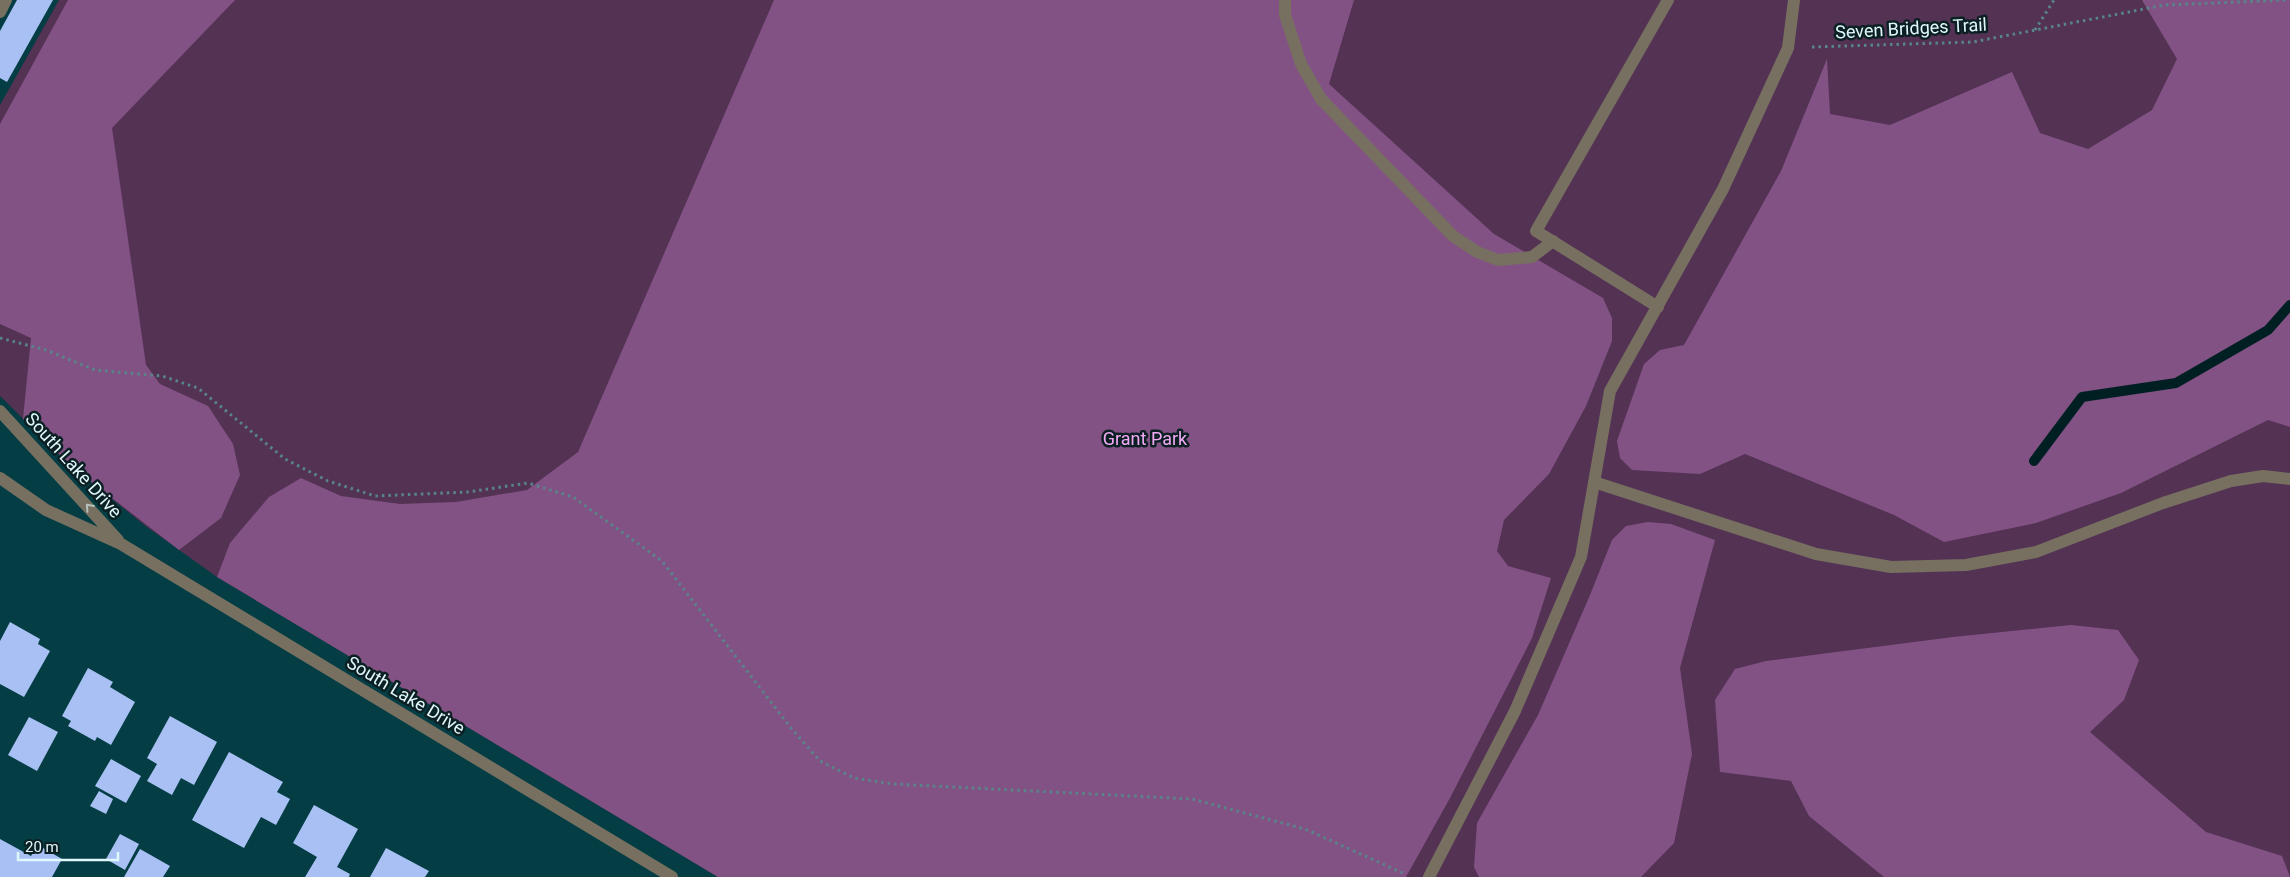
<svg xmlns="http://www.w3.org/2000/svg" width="2290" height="877" viewBox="0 0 2290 877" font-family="Roboto,sans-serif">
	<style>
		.green { fill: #533254 }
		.forest { fill: #835285 }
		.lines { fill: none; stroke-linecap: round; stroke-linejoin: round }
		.stream { stroke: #001f23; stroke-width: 10 }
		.building { fill: #a9c0f4 }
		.path { stroke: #58858a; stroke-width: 3; stroke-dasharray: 2.5 4; stroke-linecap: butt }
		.minor { stroke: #777061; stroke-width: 12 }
		.oneway { stroke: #b5c2be }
		.labels { text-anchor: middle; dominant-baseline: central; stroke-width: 5; stroke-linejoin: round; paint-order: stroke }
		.street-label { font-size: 18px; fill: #dff8fc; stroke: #0c2023 }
		.park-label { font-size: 18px; fill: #f3aaf4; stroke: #0c2023 }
	</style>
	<rect width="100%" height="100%" fill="#043d43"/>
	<path class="green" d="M 59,0 L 2290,0 L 2290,877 L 718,877 L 217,577 L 147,527 L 72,467 L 0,396 L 0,105 Z"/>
	<path class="forest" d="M 68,0 L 235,0 L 112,128 L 146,365 L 160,384 L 208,406 L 233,444 L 240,475 L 221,518 L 179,550 L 72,467 L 23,419 L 31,338 L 0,324 L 0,124 Z
		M 774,0 L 1354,0 L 1329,84 L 1494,234 L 1603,298 L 1612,318 L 1612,341 L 1586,406 L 1549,474 L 1504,520 L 1497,551 L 1508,566 L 1551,578 L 1532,638 L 1450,798 L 1406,877 L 718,877 L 217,577 L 230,543 L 269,497 L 301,478 L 341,496 L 400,504 L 456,502 L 527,490 L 578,452 Z
		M 2142,0 L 2290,0 L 2290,427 L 2268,420 L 2121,493 L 2036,523 L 1944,542 L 1894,515 L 1745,454 L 1700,474 L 1632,470 L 1620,458 L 1617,441 L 1644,364 L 1660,350 L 1684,345 L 1781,171 L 1827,59 L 1830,114 L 1890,125 L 2012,72 L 2040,133 L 2088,149 L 2152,110 L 2177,59 Z
		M 1648,522 L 1671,524 L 1715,540 L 1680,668 L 1692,754 L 1674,843 L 1641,877 L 1479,877 L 1474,867 L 1477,823 L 1538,715 L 1590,595 L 1612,540 L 1626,526 Z
		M 2071,625 L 2118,630 L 2139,660 L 2124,700 L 2090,732 L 2206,832 L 2282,856 L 2290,877 L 1884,877 L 1809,816 L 1791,781 L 1720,772 L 1715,700 L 1735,669 L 1766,661 L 1953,637 Z"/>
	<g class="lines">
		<path class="stream" d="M 2034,461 L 2082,397 L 2176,383 L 2268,330 L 2290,305"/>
	</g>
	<path class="building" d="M 17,0 L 53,0 L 7,82 L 0,78 L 0,31 Z
		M 10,622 L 40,639 L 38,644 L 50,651 L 24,697 L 0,684 L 0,641 Z
		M 88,668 L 113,682 L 110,687 L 135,702 L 111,745 L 97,737 L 95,741 L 68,726 L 71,721 L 62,716 Z
		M 170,716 L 217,742 L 194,785 L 181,778 L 172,795 L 147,781 L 157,764 L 147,758 Z
		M 29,717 L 58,732 L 37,771 L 8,755 Z
		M 229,752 L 283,782 L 277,792 L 290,799 L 276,825 L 261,817 L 244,848 L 192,820 Z
		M 111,759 L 141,776 L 126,803 L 95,786 Z
		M 99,791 L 113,799 L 106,814 L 90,806 Z
		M 314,805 L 358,829 L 337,867 L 350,874 L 349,877 L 305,877 L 317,857 L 293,843 Z
		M 120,834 L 139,844 L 125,870 L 106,859 Z
		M 0,839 L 31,856 L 38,845 L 62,859 L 52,877 L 0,877 Z
		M 386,848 L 429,871 L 425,877 L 370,877 Z
		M 140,849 L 170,866 L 163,877 L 124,877 Z"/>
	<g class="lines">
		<path class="path" d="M 2035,30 L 2054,0
			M 1812,47 L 1973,42 L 2165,5 L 2288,0
			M 0,338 L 46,350 L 95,370 L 162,376 L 198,388 L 285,459 L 328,481 L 375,496 L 468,492 L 528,483 L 573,497 L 662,561 L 791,728 L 820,761 L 854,778 L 893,784 L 1192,799 L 1305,829 L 1405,874"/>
		<path class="minor" d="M 1285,0 L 1285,15 L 1301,64 L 1321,99 L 1453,236 L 1477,252 L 1498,260 L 1532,257 L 1553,241
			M 0,12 L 6,0
			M 1658,307 L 1536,231 L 1668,0
			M 0,411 L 118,540
			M 0,478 L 46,510 L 121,544 L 672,877
			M 1594,482 L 1816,554 L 1891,567 L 1966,565 L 2036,552 L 2163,503 L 2231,481 L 2263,476 L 2290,479
			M 1429,877 L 1515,711 L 1581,557 L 1610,391 L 1723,189 L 1788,48 L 1794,0"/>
	</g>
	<defs><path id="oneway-chevron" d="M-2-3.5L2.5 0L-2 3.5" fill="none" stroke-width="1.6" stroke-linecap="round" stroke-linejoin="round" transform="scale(1.25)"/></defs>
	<use class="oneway" href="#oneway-chevron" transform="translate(89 507) rotate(-132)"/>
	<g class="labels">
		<g class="street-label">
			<text transform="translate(1911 28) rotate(-3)">Seven Bridges Trail</text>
			<text transform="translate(74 465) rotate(48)">South Lake Drive</text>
			<text transform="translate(406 695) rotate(31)">South Lake Drive</text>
		</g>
		<g class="park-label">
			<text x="1145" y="438">Grant Park</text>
		</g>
	</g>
	<path d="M18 852v8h100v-8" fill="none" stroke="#dff8fc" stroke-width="2.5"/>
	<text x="25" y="852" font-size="15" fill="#dff8fc" stroke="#0c2023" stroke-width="4" paint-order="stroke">20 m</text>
</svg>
